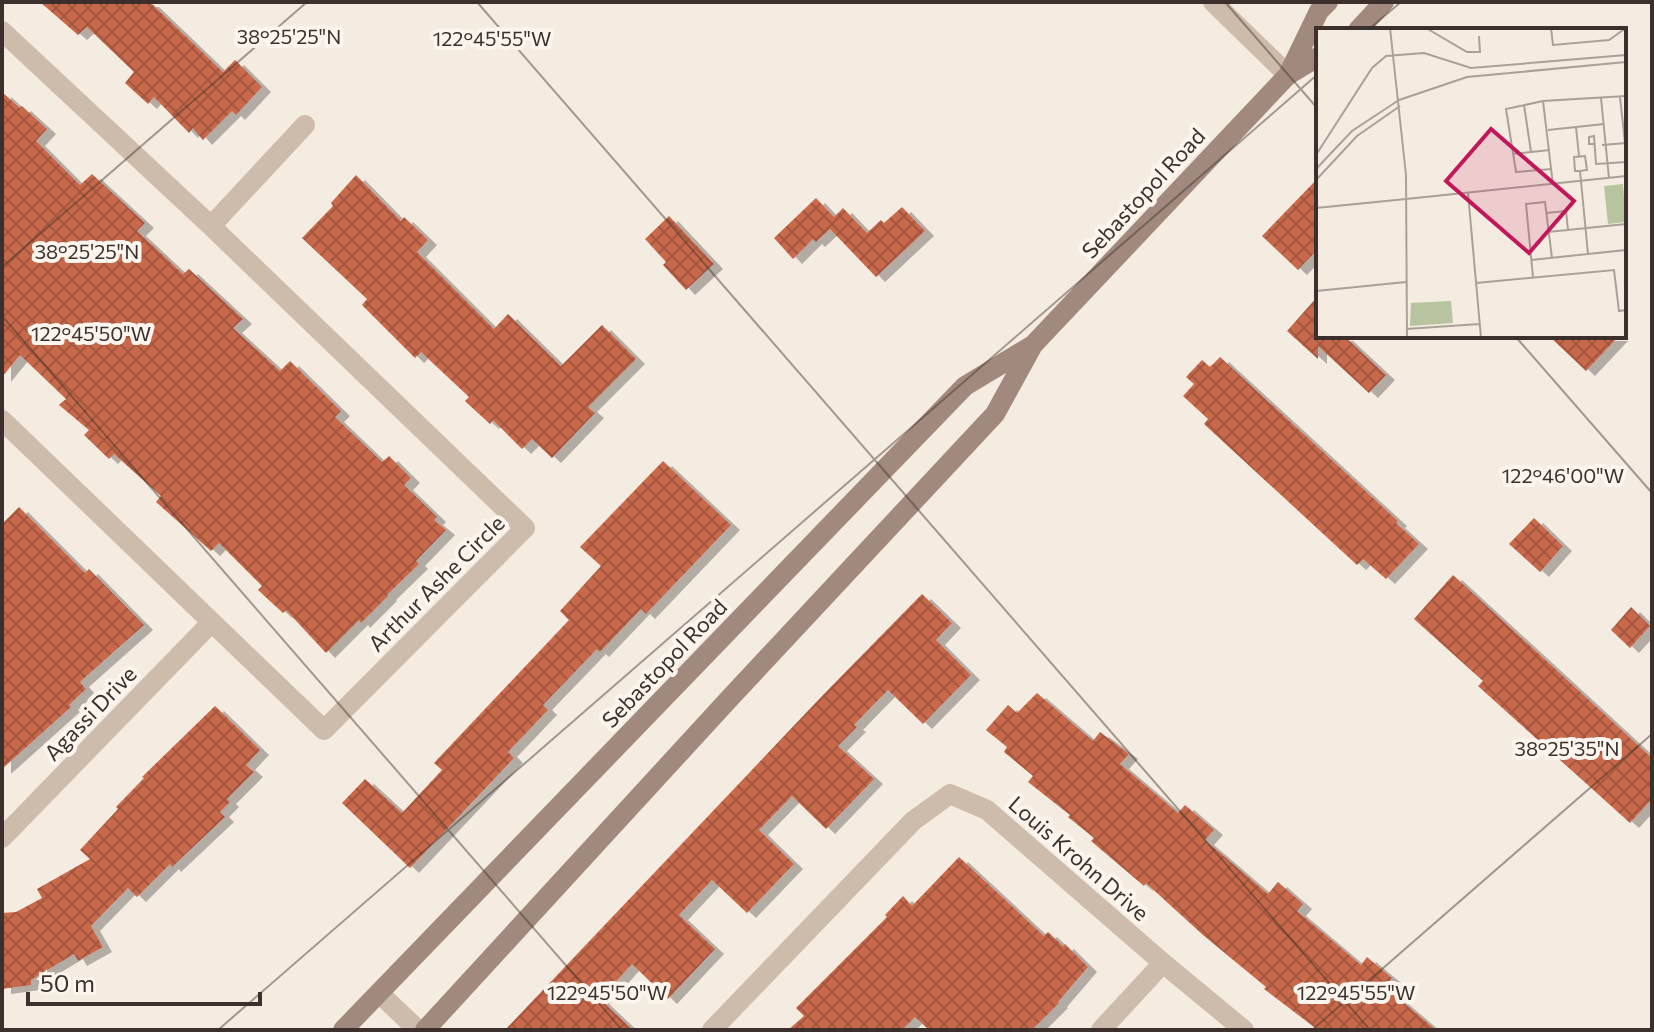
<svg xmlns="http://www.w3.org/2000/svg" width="1654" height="1032" viewBox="0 0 1654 1032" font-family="Commissioner,sans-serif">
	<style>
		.building { fill: url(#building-cross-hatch); filter: url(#shadow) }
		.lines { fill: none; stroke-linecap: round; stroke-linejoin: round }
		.minor { stroke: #cdbbac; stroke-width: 20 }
		.secondary { stroke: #a18a7d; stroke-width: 20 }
		.ticks { fill: none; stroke: #3b302b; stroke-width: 2; stroke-opacity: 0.45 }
		.labels { text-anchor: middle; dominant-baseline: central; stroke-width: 8; stroke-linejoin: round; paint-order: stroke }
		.street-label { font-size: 22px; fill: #3b302b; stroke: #fbf5ee }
		.inset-road { fill: none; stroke: #aaa098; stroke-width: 2 }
		.view { fill: #c2185b; fill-opacity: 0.15; stroke: #c2185b; stroke-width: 4 }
		.inset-edge { fill: none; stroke: #3b302b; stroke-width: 4 }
		.ticks-label { font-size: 20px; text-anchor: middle; fill: #3b302b; stroke: #fbf5ee; stroke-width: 8; stroke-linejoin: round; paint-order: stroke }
	</style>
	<defs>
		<pattern id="building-cross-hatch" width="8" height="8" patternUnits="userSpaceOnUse" patternTransform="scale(2)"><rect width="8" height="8" fill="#c8694b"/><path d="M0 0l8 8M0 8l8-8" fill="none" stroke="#a4573f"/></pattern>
		<filter id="shadow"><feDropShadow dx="9" dy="5" stdDeviation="0" flood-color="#0004"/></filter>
	</defs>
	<rect width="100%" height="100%" fill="#f4ebe1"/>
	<path class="building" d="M 40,2 L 150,2 L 223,72 L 235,60 L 262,87 L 236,115 L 232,111 L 203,140 L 193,128 L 189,133 L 154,97 L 148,104 L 125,83 L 134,72 L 87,27 L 78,35 Z
		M 2,92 L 20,108 L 22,106 L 47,129 L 36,141 L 80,185 L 92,174 L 145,223 L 137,231 L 183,274 L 189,269 L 243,319 L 233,328 L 280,371 L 290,361 L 341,411 L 335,417 L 382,462 L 389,456 L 411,478 L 404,485 L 437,517 L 434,520 L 446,530 L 416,561 L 419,564 L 387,595 L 388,596 L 361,623 L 359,620 L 326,653 L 286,610 L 283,613 L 258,590 L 262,586 L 219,543 L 211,551 L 156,502 L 161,496 L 114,454 L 109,459 L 84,435 L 89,430 L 59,405 L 66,399 L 20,355 L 2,377 Z
		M 356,175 L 401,221 L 404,217 L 428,240 L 417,252 L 494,329 L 508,314 L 561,366 L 602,325 L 636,359 L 588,407 L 595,413 L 552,458 L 532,439 L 522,449 L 493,420 L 490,424 L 465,401 L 469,397 L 421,352 L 415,358 L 362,305 L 367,299 L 302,238 L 333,206 L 331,203 Z
		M 1318,178 L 1318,249 L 1298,270 L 1262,236 Z
		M 816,198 L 834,217 L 843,208 L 867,233 L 881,220 L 884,223 L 902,207 L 925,231 L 876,277 L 830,229 L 816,242 L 813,239 L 793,259 L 774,238 Z
		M 669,216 L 714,264 L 686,290 L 663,265 L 666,262 L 645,239 Z
		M 1318,296 L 1318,336 L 1344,336 L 1386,375 L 1369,393 L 1318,346 L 1318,359 L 1287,331 Z
		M 1549,336 L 1619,336 L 1586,371 Z
		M 1220,357 L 1398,521 L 1396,523 L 1419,544 L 1386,579 L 1363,559 L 1357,565 L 1204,424 L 1208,419 L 1183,396 L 1194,384 L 1186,377 L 1202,360 L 1210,367 Z
		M 663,461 L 731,525 L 646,614 L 641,609 L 600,652 L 597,649 L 543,705 L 548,710 L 508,752 L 514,758 L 410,868 L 342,803 L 365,779 L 402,813 L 442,770 L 434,763 L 569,620 L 560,611 L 601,566 L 580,547 Z
		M 19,507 L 85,573 L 89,569 L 144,625 L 80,682 L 86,689 L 69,705 L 71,707 L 2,769 L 2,524 Z
		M 1534,518 L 1563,546 L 1540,572 L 1509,544 Z
		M 1453,575 L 1652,758 L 1652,799 L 1630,823 L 1478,686 L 1483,681 L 1414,619 Z
		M 922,594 L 952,623 L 936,640 L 971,675 L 923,724 L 888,690 L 854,725 L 857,727 L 838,746 L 874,779 L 826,829 L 792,796 L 759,830 L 794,864 L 747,913 L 712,880 L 679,915 L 715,949 L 668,999 L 632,964 L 600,999 L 633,1030 L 505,1030 L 823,695 Z
		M 1631,607 L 1650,626 L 1630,648 L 1611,630 Z
		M 1037,693 L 1093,741 L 1100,732 L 1129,754 L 1120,764 L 1178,813 L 1185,805 L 1214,830 L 1205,840 L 1268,894 L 1278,882 L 1303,904 L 1297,911 L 1361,965 L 1367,957 L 1392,978 L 1385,987 L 1436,1030 L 1318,1030 L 1264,989 L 1266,987 L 1203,935 L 1146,883 L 1144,886 L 1091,841 L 1094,838 L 1068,817 L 1070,815 L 1028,782 L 1033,776 L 1004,752 L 1007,747 L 986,730 L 1008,705 L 1017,713 Z
		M 215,706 L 260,750 L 246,765 L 254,772 L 227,799 L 230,802 L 220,812 L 225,817 L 172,867 L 170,864 L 137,897 L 128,888 L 91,926 L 103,947 L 78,961 L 74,954 L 31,980 L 31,985 L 2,989 L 2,913 L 16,912 L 42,898 L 37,889 L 90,859 L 80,850 L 118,809 L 116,807 L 144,778 L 142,777 Z
		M 959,857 L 1044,936 L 1048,932 L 1063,946 L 1065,944 L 1088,967 L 1058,1002 L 1059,1003 L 1032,1030 L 929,1030 L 915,1017 L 902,1030 L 788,1030 L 804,1016 L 796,1008 L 887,917 L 885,915 L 903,896 L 912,906 Z"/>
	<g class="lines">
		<path class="minor" d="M 1213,2 L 1288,75
			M 2,31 L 211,226 L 525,528 L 324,730 L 2,420
			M 211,226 L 305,125
			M 2,838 L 212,622
			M 379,993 L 418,1030
			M 712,1030 L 913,821 L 950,794 L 987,810 L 1163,963 L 1244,1030
			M 1101,1030 L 1163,963"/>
		<path class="secondary" d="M 1358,30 L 1384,2
			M 1288,75 L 1319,11 L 1328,2
			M 343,1030 L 965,386 L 1033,345
			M 425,1030 L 729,699 L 995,414 L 1033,345 L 1288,75 L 1318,57"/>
	</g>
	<path class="ticks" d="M 477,2 L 1370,1030M 1225,2 L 1318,109M 1368,30 L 1401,2M 2,267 L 307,2M 2,316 L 622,1030M 1515,336 L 1652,493M 218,1030 L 1318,74M 1312,1030 L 1652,734"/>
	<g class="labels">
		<g class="street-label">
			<text transform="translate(1143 193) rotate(-47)">Sebastopol Road</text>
			<text transform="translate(436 583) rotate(-45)">Arthur Ashe Circle</text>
			<text transform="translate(664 663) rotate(-46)">Sebastopol Road</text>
			<text transform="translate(90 713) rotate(-46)">Agassi Drive</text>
			<text transform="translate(1079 858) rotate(41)">Louis Krohn Drive</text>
		</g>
	</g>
	<g transform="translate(1316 28)">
		<rect width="310" height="310" fill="#f4ebe1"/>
		<path d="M 307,156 L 310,194 L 292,196 L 288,158 ZM 135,273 L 137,295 L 94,298 L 95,275 Z" fill="#b8c4a0"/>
		<path class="inset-road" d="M 74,0 L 90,147 L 91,310M 110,0 L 151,24 L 164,24 L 163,8M 235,0 L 237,17 L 293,12 L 310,0M 304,69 L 309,115M 285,70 L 293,150M 83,72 L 151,49 L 310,34M 227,73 L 237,157M 208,77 L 215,124M 260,99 L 263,128M 232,102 L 288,96M 279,116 L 273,116 L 273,109 L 278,108 L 280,136 L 310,134M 286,117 L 310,115M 197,126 L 234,122M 0,127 L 56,40 L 70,28 L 108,25 L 155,40 L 310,27M 0,141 L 36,103 L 83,72M 236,141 L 200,144 L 190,81 L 227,73 L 310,68M 264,143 L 271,142 L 269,128 L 258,129 L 259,143 L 264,143 L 272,226M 0,152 L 41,108 L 84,78M 152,165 L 165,310M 90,171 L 310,148M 0,180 L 90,171M 230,185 L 250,183 L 252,202M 232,204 L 310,196M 215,232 L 310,222M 217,249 L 210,176 L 229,174 L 236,230M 160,255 L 298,242 L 303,283 L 310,282M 0,263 L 90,254M 90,301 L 163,296"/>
		<path class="view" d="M 175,101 L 258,173 L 213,225 L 130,153 Z"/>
		<rect width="310" height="310" class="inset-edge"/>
	</g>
	<g class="ticks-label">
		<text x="289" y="44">38°25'25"N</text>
		<text x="492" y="46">122°45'55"W</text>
		<text x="87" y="259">38°25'25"N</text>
		<text x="91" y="341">122°45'50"W</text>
		<text x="1563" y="483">122°46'00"W</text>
		<text x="1567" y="756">38°25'35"N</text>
		<text x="607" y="1000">122°45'50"W</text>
		<text x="1356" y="1000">122°45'55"W</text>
	</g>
	<rect width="1654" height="1032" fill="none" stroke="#3b302b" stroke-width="8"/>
	<path d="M28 992v12h232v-12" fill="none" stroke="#3b302b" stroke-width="4"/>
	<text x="40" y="992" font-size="24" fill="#3b302b" stroke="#fbf5ee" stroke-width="6" paint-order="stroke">50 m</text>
</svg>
